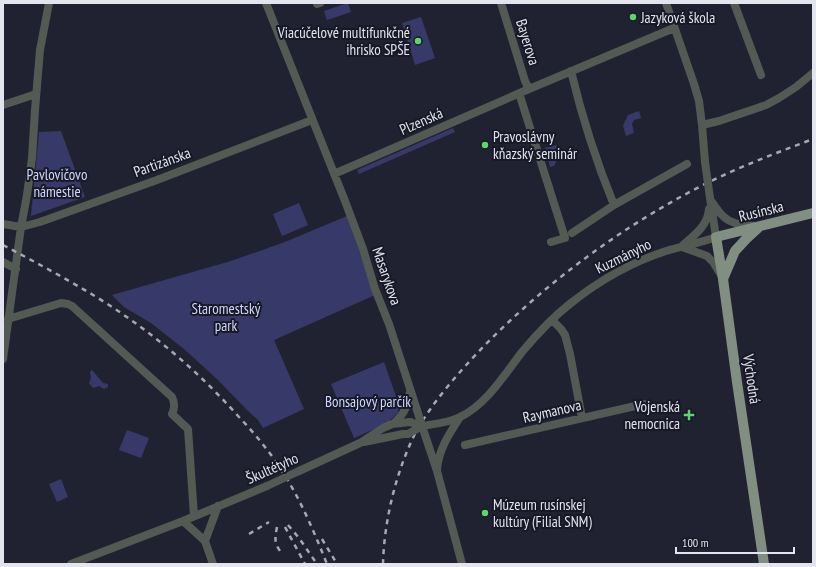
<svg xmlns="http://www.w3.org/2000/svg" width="816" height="567" viewBox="0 0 816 567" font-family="'PT Sans Narrow',sans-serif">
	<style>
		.green { fill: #373a69 }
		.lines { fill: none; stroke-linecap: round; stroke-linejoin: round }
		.minor { stroke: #535953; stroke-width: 8 }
		.major { stroke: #818e82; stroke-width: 10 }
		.rail { stroke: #a6a7b3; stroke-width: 2.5; stroke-dasharray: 5 5; stroke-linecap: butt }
		.minor-bridge { stroke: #535953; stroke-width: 8 }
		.poi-dot { fill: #5dd56c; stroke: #171927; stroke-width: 1.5 }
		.labels { text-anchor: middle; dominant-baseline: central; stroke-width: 4; stroke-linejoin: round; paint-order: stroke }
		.poi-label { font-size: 15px; fill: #e3e4ee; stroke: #171927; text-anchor: start }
		.street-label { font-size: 15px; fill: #e3e4ee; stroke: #171927 }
		.park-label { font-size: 15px; fill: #d1d7fd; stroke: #171927 }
	</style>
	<rect width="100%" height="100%" fill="#212231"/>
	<path class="green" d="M 348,3 L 351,12 L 327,20 L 324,11 Z
		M 421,17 L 435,58 L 415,65 L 402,23 Z
		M 639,111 L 641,118 L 634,120 L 632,124 L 634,133 L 626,136 L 623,126 L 628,115 Z
		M 453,128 L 455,132 L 359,174 L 357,170 Z
		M 61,131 L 85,197 L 31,216 L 39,132 Z
		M 556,145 L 559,156 L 554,166 L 550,167 L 545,148 Z
		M 299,203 L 308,225 L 282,236 L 273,214 Z
		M 347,216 L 375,295 L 274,340 L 304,409 L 263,428 L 258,420 L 246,409 L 218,380 L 184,349 L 151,323 L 124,307 L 112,295 L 231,261 L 285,242 Z
		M 384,362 L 399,405 L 398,413 L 386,424 L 354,438 L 331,384 Z
		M 92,370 L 103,383 L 108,384 L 108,387 L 104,389 L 99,386 L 93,388 L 89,383 L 91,378 L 90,372 Z
		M 127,430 L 149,438 L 141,458 L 119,450 Z
		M 61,479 L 68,497 L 57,502 L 49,484 Z"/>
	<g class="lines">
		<path class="minor" d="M 266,3 L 345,201 L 363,249 L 375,289 L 389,324 L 417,410
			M 501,3 L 525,81 L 529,89
			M 666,3 L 694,84 L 699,101 L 702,125 L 705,162
			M 734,3 L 761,75
			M 317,4 L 320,3
			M 571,71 C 582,117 596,161 614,205 L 572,233
			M 519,93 L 565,238 L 551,242
			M 3,105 L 36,94
			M 702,125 L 719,121 L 766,105 L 779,98 L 796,87 L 813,73
			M 334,174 L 529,89 L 674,28
			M 712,202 C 718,211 724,220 735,223 C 741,225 749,225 755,226
			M 614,205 L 687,164
			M 3,224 L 21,227 L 40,222 L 157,180 L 312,120
			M 683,245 C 695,235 708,225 709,209
			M 682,247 L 707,256 L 713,262 L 721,275
			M 3,262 L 16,269
			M 8,319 L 61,303 L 68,304 L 72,306 L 172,397 C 175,403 175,408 172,414 L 188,429 L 194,516
			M 552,320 L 561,329 L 565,335 L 570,354 L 582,418
			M 3,359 L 21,227 L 27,195 L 32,158 L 35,110 L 40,50 L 49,3
			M 393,424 C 405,414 407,406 410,392
			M 364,442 L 403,434
			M 465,445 L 644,404
			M 437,469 C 439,449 449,434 460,417
			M 299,471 L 360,443 L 383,428 L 392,424 L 410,422
			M 183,521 L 205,541 L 213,564
			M 205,541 L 218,506
			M 71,564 L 183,521 L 267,486
			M 462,564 L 437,471 L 422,426 C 434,424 448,423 460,417 C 486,405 505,374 522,352 C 537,334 553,317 571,303 C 600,280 632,262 666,251 C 683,246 700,243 716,237 L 710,198"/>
		<path class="major" d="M 723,279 L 735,251 L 746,239 L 758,228
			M 764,564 L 737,382 L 723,279 L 716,237 L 813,213"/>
		<path class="rail" d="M 3,245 C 35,262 67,279 98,298 C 151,331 198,371 239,417 C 255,434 270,452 282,471 C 301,500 314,532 327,564
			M 288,525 L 299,538 L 317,564
			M 277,527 C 275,538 274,542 280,551
			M 285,527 L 305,564
			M 249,534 L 269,522
			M 322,539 L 337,564
			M 383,564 C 384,520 397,467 418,428 C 436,398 460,371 484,346 C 548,281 623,226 703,185 C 739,167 776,153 813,139"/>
		<path class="minor-bridge" d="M 705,162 L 710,198
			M 417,410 L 422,426
			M 410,422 L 422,426
			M 403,434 L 408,434 L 422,426
			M 267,486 L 299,471"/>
	</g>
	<g class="poi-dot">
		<circle cx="633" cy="17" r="4"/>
		<circle cx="418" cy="41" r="4"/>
		<circle cx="485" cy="145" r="4"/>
		<path d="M687 409h4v4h4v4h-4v4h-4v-4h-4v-4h4z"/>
		<circle cx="485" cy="513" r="4"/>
	</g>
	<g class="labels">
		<g class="poi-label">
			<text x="641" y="17">Jazyková škola</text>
			<text x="410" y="32" text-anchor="end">Viacúčelové multifunkčné<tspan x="410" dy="17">ihrisko SPŠE</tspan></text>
			<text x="493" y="136">Pravoslávny<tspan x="493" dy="17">kňazský seminár</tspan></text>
			<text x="680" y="406" text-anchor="end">Vojenská<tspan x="680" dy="17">nemocnica</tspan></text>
			<text x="493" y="504">Múzeum rusínskej<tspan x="493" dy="17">kultúry (Filial SNM)</tspan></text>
		</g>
		<g class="street-label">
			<text transform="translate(528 42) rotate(73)">Bayerova</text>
			<text transform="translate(421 121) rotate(-24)">Plzenská</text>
			<text transform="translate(162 162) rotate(-20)">Partizánska</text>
			<text transform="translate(761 211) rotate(-14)">Rusínska</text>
			<text transform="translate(623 256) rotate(-26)">Kuzmányho</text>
			<text transform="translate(387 276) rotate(71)">Masarykova</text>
			<text transform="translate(752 379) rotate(82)">Východná</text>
			<text transform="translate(552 411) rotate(-13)">Raymanova</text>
			<text transform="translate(272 468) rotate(-24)">Škultétyho</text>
		</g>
		<g class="park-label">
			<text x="57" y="174">Pavlovičovo<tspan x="57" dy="17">námestie</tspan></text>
			<text x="226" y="308">Staromestský<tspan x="226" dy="17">park</tspan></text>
			<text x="368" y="401">Bonsajový parčík</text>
		</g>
	</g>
	<rect width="816" height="567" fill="none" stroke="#e3e4ee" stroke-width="8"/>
	<path d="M676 547v6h118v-6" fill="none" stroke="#e3e4ee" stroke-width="2"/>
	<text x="682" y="547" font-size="12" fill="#e3e4ee" stroke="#171927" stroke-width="3" paint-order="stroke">100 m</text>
</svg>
